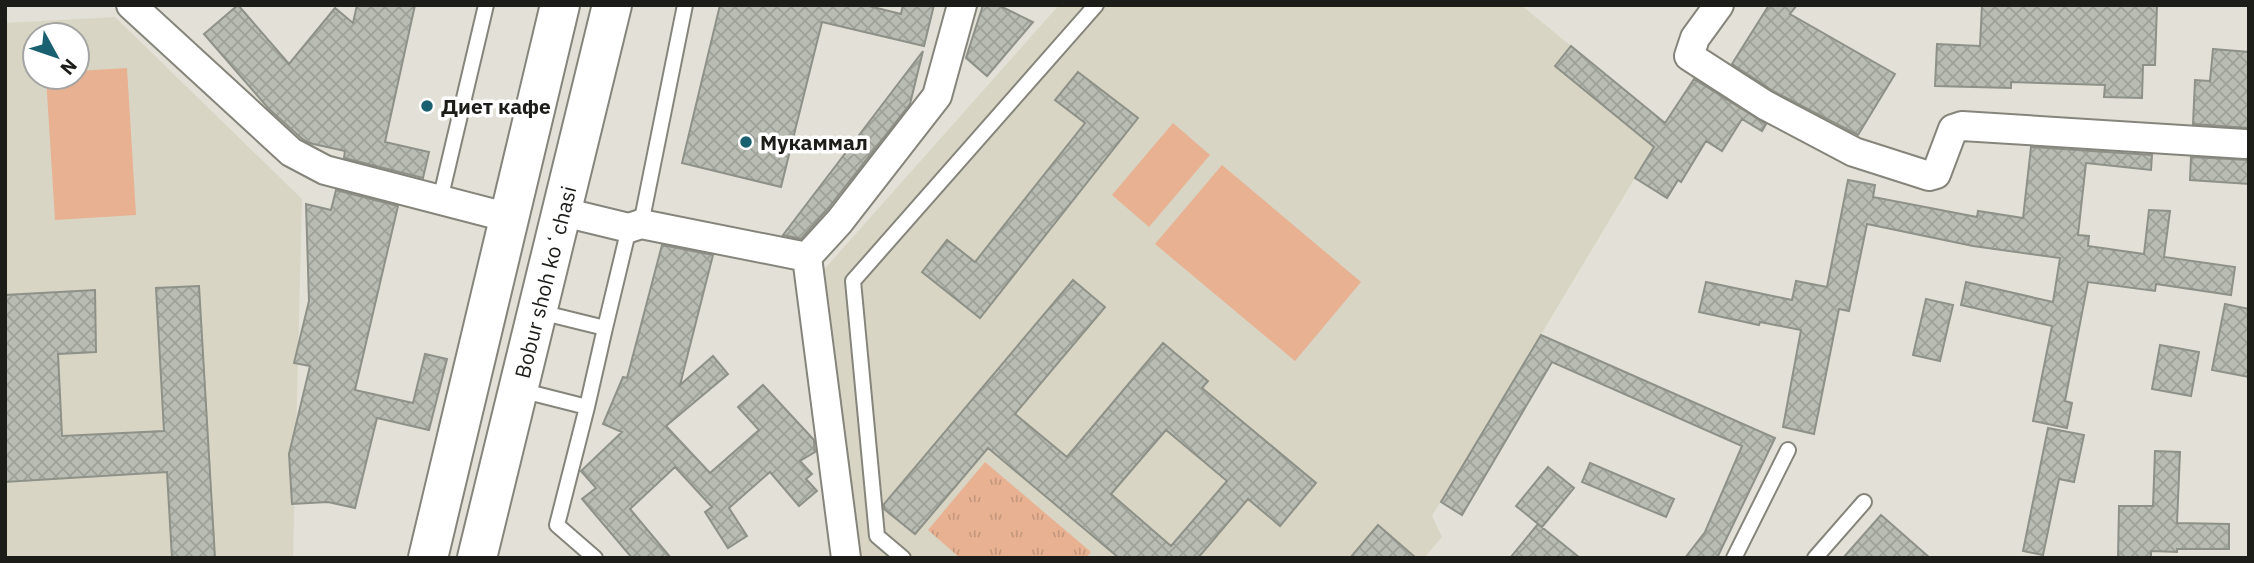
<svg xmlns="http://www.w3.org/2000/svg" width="2254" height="563" viewBox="0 0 2254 563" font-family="'IBM Plex Sans',sans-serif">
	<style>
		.built { fill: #d8d5c4; fill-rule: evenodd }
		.grass { fill: url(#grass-tufts) }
		.pitch { fill: #e8b192 }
		.building { fill: url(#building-cross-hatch); stroke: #8e9188; stroke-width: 2; fill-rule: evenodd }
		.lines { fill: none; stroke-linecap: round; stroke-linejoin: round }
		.lane-casing { stroke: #86857b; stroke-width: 18 }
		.street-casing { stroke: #86857b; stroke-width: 32 }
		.secondary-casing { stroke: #86857b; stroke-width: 42 }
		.lane { stroke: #fff; stroke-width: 14 }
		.street { stroke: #fff; stroke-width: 28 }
		.secondary { stroke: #fff; stroke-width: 38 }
		.poi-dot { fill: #196170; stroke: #fff; stroke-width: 2.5 }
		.labels { text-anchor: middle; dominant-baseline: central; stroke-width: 7; stroke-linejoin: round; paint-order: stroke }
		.poi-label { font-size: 21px; font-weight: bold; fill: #1c1c18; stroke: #fff; text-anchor: start }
		.street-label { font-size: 21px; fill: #1c1c18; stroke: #fff }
	</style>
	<defs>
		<pattern id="grass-tufts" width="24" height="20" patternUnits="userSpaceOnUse" patternTransform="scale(1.75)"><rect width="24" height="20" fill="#e8b192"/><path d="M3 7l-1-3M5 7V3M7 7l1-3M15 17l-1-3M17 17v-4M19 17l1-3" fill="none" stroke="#c6987d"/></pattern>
		<pattern id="building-cross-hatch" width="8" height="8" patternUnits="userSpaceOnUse" patternTransform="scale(1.75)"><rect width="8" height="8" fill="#b9bcb2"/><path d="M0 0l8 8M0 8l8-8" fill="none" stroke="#9ea198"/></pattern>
	</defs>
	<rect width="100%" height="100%" fill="#e3e1d7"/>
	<path class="built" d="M 1059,5 L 1521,5 L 1647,108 L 1660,136 L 1432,516 L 1442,537 L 1424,558 L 852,558 L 813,282 Z
		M 115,17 L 302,199 L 293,558 L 5,558 L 5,23 ZM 35,35 L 77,35 L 77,77 L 35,77 Z"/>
	<path class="grass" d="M 985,462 L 1091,552 L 1086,558 L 960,558 L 928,530 Z"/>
	<path class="pitch" d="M 127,68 L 136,215 L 55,220 L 46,77 L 77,77 L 77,71 Z
		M 1173,123 L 1210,155 L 1149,227 L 1112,195 Z
		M 1222,165 L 1361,282 L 1295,361 L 1155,244 Z"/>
	<path class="building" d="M 238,5 L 289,64 L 335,8 L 353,23 L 357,5 L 415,5 L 385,142 L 429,152 L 423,178 L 344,158 L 345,151 L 309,143 L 301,138 L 269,109 L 204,34 Z
		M 720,5 L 865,5 L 901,14 L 903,5 L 934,5 L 924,46 L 822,22 L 781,187 L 682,163 Z
		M 983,5 L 998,5 L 1033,22 L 987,76 L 966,58 Z
		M 1769,5 L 1797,5 L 1790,14 L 1895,74 L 1858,135 L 1773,91 L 1732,64 Z
		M 1982,5 L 2157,5 L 2155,65 L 2143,65 L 2142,98 L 2104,97 L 2105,85 L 2011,82 L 2011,88 L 1935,86 L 1937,44 L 1980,46 Z
		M 1571,46 L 1665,123 L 1694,79 L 1766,124 L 1762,131 L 1742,119 L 1722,151 L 1706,141 L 1681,182 L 1678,180 L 1667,198 L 1635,178 L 1654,147 L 1555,66 Z
		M 2213,49 L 2249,52 L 2248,128 L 2193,124 L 2195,80 L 2210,81 Z
		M 923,51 L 910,104 L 826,211 L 801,239 L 783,235 Z
		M 1078,72 L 1138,118 L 980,318 L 922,272 L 947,240 L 975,262 L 1085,123 L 1055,100 Z
		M 2031,147 L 2152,155 L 2151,170 L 2086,163 L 2078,235 L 2089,236 L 2088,246 L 2144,254 L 2149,210 L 2170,211 L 2164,257 L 2235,267 L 2231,295 L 2156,284 L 2155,291 L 2088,282 L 2065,401 L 2072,403 L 2067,428 L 2033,421 L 2052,326 L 1961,305 L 1966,282 L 2053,302 L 2060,258 L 1973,246 L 1867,224 L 1849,311 L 1839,309 L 1814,434 L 1783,427 L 1801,330 L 1760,322 L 1759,325 L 1699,312 L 1706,282 L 1792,300 L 1796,281 L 1827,287 L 1848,180 L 1875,185 L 1873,197 L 1977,217 L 1978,211 L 2023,218 Z
		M 2191,157 L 2249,160 L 2249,184 L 2190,180 Z
		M 336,190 L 398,206 L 355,390 L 413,403 L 425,354 L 447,359 L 429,430 L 377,418 L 355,508 L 328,502 L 292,504 L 289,454 L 310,366 L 294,363 L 309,301 L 306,204 L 331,210 Z
		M 662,245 L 713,255 L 680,385 L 713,356 L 728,374 L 666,426 L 710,473 L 759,430 L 738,407 L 763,385 L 814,440 L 815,452 L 800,461 L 812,474 L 806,479 L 817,491 L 799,506 L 770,472 L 729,508 L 747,536 L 728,548 L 705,512 L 712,507 L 675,467 L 630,509 L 671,558 L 632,558 L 582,499 L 596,488 L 581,471 L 622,432 L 603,424 L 623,377 L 627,378 Z
		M 1073,280 L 1105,307 L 1015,414 L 1067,457 L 1163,343 L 1208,381 L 1202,388 L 1316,483 L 1280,526 L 1248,499 L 1198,558 L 1119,558 L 988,448 L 915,534 L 884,509 L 884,504 ZM 1166,430 L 1227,481 L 1171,546 L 1111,494 Z
		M 199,286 L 215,558 L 172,558 L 167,472 L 5,482 L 5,295 L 95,290 L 96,352 L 58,354 L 62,436 L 164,431 L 156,288 Z
		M 1926,299 L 1953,305 L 1940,361 L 1913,355 Z
		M 2225,304 L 2249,309 L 2249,377 L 2212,370 Z
		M 1541,335 L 1775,438 L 1717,558 L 1685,558 L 1705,532 L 1742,446 L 1552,362 L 1462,515 L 1441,502 Z
		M 2160,345 L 2199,352 L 2191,396 L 2152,389 Z
		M 2048,428 L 2084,435 L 2074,482 L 2059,479 L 2043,555 L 2023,551 Z
		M 2155,451 L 2180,452 L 2177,523 L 2229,524 L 2229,549 L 2177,549 L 2177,552 L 2151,551 L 2151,558 L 2118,558 L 2119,506 L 2153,506 Z
		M 1590,463 L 1674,499 L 1666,517 L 1582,482 Z
		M 1548,467 L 1574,488 L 1542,527 L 1516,506 Z
		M 1881,515 L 1930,558 L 1843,558 Z
		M 1538,524 L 1580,558 L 1510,558 Z
		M 1378,525 L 1416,558 L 1350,558 Z"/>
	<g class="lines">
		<defs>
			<path id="lane" d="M 440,200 L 486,5
				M 641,224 L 685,5
				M 540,312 L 605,328 L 629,228
				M 520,390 L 587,407 L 605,328
				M 587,407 L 557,525 L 595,558
				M 903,558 L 877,536 L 853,281 L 1096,5
				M 1734,558 L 1788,450
				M 1815,558 L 1864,502"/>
			<path id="street" d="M 131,5 L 291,152 L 325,170 L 510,218
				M 1719,5 L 1695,38 L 1689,56 L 1765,105 L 1854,152 L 1929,176 L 1936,174 L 1953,129 L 1962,126 L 2245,144
				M 563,212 L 629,228 L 641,224 L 807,257
				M 807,257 L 846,558
				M 807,257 L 839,222 L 937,96 L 962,5"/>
			<path id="secondary" d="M 428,558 L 560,5
				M 477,558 L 612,5"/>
		</defs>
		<use href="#lane" class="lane-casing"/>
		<use href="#street" class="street-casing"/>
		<use href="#secondary" class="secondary-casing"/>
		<use href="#lane" class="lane"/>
		<use href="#street" class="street"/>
		<use href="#secondary" class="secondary"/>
	</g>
	<g class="poi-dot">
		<circle cx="427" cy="106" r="7"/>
		<circle cx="746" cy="142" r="7"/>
	</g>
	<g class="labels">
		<g class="poi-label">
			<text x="441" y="106">Диет кафе</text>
			<text x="760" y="142">Мукаммал</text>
		</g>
		<g class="street-label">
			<text transform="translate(545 282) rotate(-76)">Bobur shoh koʻchasi</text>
		</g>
	</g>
	<rect width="2254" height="563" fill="none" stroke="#1c1c18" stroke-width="14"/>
	<g transform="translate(56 56) rotate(130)"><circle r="33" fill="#ffffff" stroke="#a4a4a3" stroke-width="2"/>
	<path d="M0-5L12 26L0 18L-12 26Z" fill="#196170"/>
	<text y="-10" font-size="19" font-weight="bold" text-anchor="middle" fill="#1c1c18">N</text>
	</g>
</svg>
